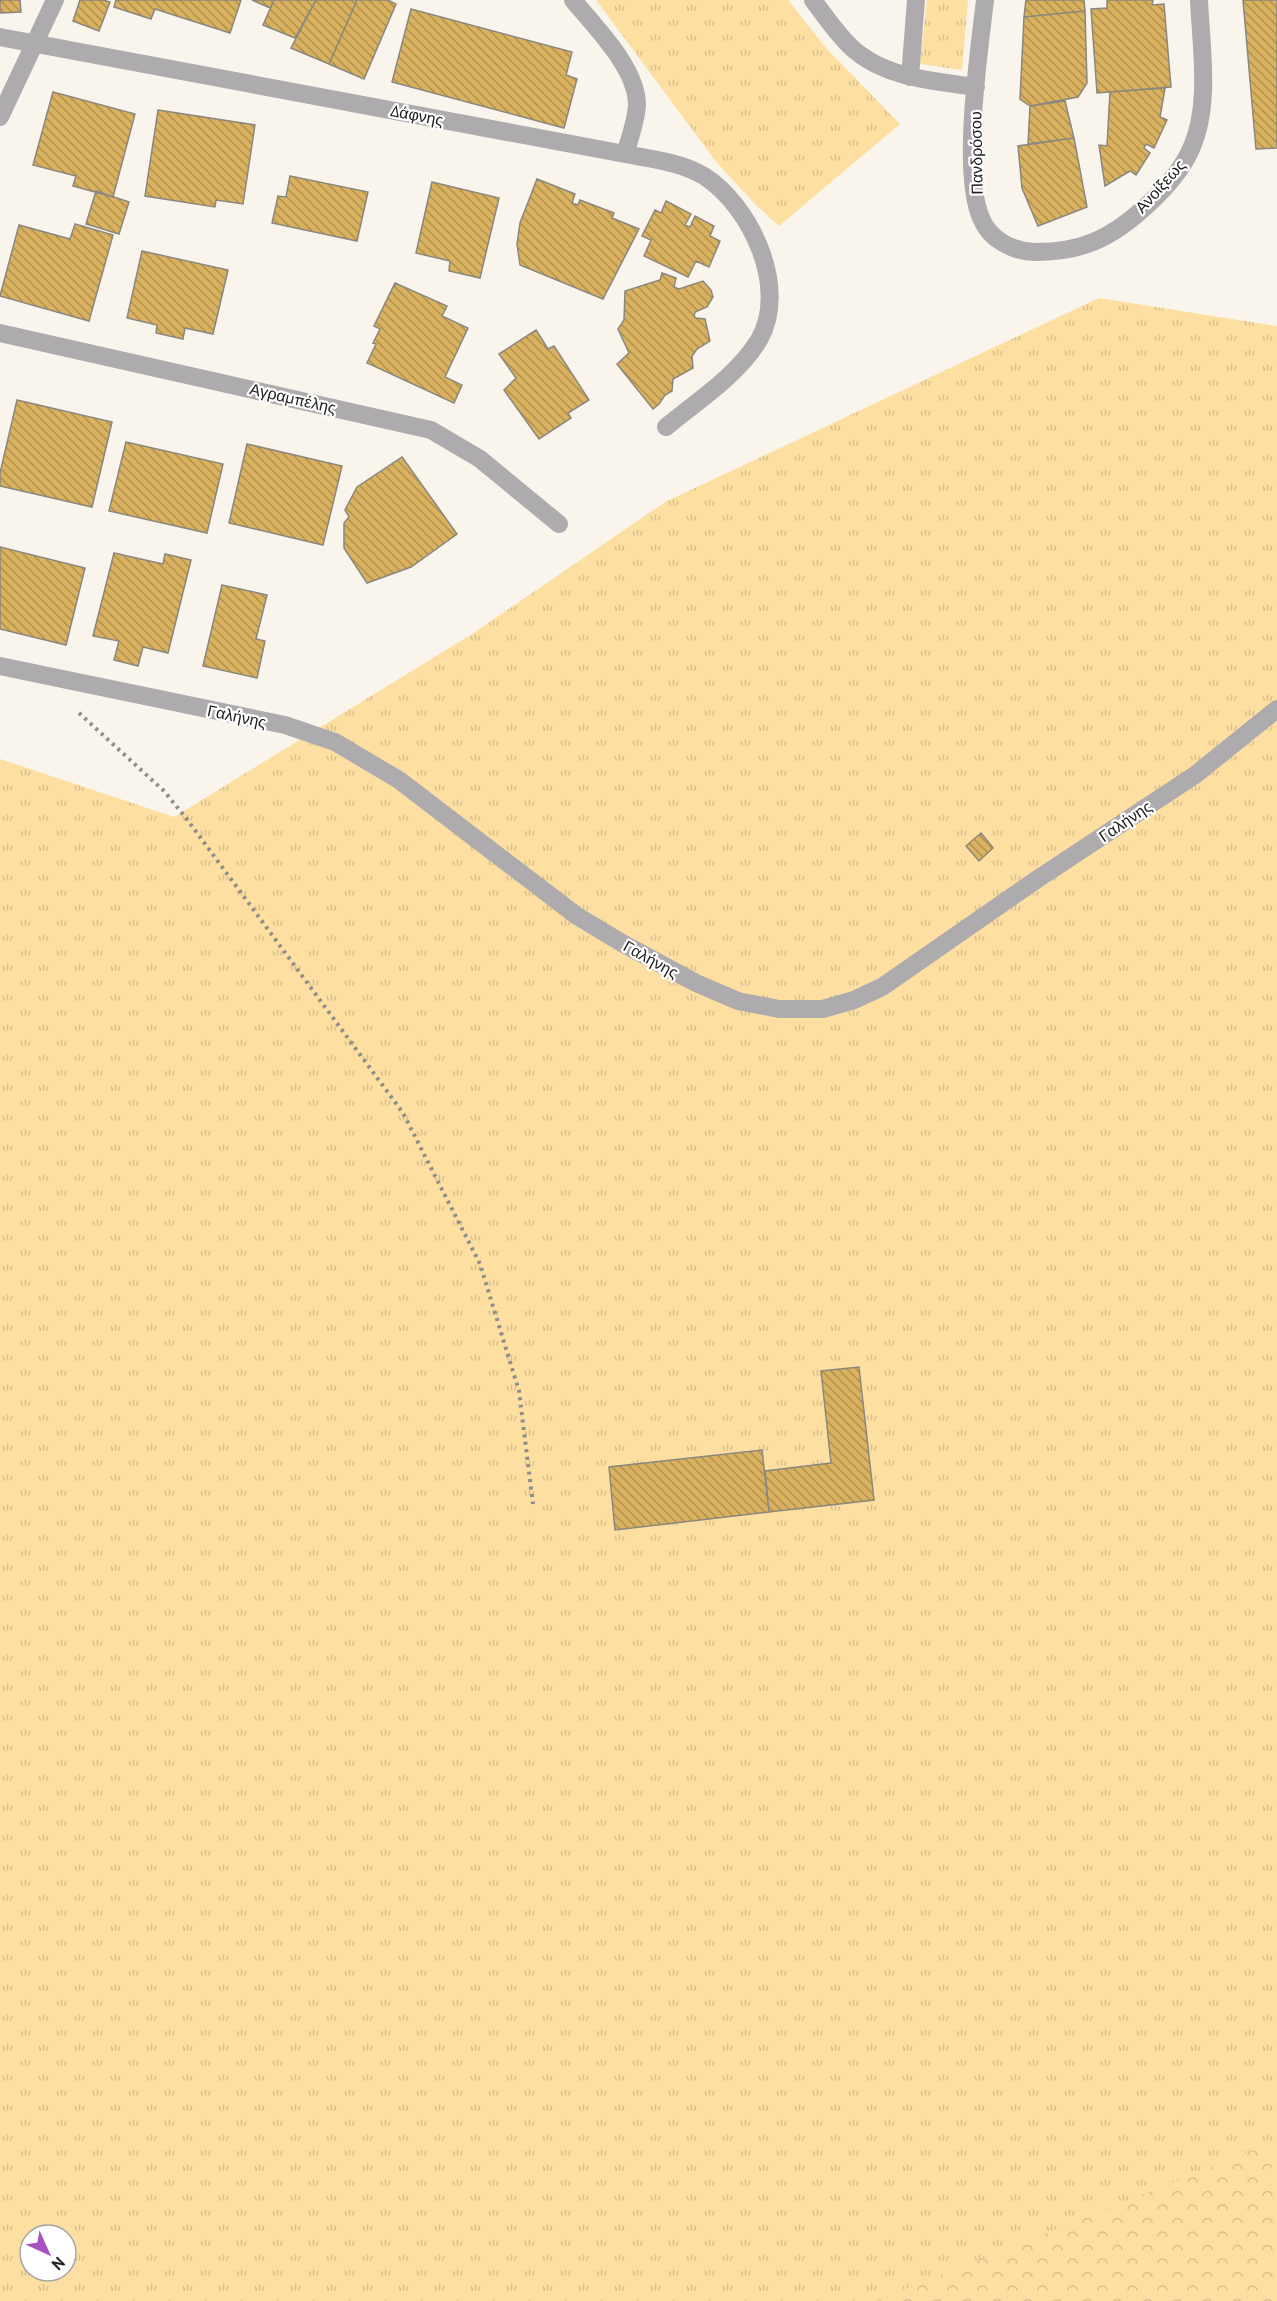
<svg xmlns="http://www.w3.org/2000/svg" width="1277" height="2301" viewBox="0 0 1277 2301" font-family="'PT Sans',sans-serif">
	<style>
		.grass { fill: url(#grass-tufts); fill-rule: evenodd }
		.forest { fill: url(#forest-crowns) }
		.building { fill: url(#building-back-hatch); stroke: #8a877f; stroke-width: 1.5 }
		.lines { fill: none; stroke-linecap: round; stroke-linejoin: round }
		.path { stroke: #8f8d87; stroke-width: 4; stroke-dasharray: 3 4.5; stroke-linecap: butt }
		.minor { stroke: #aeabaf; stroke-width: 18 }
		.labels { text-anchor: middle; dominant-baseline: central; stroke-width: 4.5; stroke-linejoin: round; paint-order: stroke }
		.street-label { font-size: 16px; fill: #21201d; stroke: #fff }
	</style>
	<defs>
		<pattern id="grass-tufts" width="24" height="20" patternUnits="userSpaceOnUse" patternTransform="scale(1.5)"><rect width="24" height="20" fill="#fddfa2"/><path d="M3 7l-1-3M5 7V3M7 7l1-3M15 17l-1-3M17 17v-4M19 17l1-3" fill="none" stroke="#d9bf8b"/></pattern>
		<pattern id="forest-crowns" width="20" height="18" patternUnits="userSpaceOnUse" patternTransform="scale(1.5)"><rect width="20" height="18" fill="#fddfa2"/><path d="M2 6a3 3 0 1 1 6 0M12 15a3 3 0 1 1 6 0" fill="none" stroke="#d9bf8b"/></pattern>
		<pattern id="building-back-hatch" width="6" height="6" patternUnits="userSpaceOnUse" patternTransform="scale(1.5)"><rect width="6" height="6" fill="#dab25f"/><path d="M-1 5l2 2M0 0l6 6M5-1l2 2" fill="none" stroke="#b0904e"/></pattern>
	</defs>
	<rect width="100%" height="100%" fill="#f9f5ec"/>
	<path class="grass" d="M 596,0 L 788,0 L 826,48 L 900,124 L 779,226 L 757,206 L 717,163 Z
		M 927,0 L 968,0 L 962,70 L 920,64 Z
		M 1099,298 L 1277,326 L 1277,2301 L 0,2301 L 0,759 L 174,817 L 472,634 L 665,502 ZM 30,2235 L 66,2235 L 66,2271 L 30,2271 Z"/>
	<path class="forest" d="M 1277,2141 L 1277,2301 L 875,2301 Z"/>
	<path class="building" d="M 0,0 L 20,0 L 21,12 L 0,13 Z
		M 80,0 L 103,0 L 110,2 L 99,31 L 73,21 Z
		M 116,0 L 241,0 L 230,33 L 155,9 L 151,19 L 114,7 Z
		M 252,0 L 274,0 L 270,8 Z
		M 274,0 L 316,0 L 295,38 L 263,25 Z
		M 316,0 L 357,0 L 329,64 L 291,48 Z
		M 357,0 L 388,0 L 396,4 L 364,79 L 329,64 Z
		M 1026,0 L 1084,0 L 1085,11 L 1024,17 Z
		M 1107,0 L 1153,0 L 1152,5 L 1164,4 L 1171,87 L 1097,93 L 1091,9 L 1107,8 Z
		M 1243,0 L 1277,0 L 1277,148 L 1256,149 Z
		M 411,9 L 572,52 L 566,75 L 577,79 L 564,128 L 392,82 Z
		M 1085,11 L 1087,83 L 1078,97 L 1030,106 L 1020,99 L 1024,17 Z
		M 1165,88 L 1160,117 L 1167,120 L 1154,148 L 1146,144 L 1144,148 L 1150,153 L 1136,175 L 1130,171 L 1105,186 L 1099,145 L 1107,146 L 1110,92 Z
		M 53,92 L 135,114 L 113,197 L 73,186 L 76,176 L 33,165 Z
		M 1065,101 L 1074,138 L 1028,144 L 1030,106 Z
		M 158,110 L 255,125 L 243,204 L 216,200 L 215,207 L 145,196 Z
		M 1074,138 L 1087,207 L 1038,226 L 1022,188 L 1018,146 Z
		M 290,176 L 368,192 L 357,241 L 272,223 L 278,196 L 286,197 Z
		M 537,179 L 575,194 L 572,203 L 578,205 L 580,200 L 614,213 L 612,218 L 639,229 L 603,299 L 520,265 L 517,244 L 520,223 Z
		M 432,182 L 499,198 L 480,278 L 449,271 L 450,261 L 416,253 Z
		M 96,191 L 129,202 L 119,234 L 86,224 Z
		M 666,201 L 691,214 L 685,225 L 690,227 L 695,216 L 714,226 L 710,236 L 720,241 L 709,267 L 696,261 L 688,277 L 644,256 L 651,240 L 642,236 L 655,210 L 661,213 Z
		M 75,224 L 113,235 L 89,321 L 0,296 L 19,225 L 70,239 Z
		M 142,251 L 228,270 L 213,334 L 185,328 L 183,339 L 156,333 L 157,325 L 127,318 Z
		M 662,273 L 676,278 L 674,287 L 679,289 L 703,281 L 711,290 L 713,297 L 707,307 L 695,312 L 694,316 L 696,318 L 705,319 L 710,341 L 697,349 L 692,356 L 693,368 L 673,379 L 672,391 L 665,395 L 659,404 L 653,409 L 617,364 L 629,353 L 618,329 L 624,320 L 625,291 L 660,280 Z
		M 395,283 L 447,306 L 442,316 L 468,328 L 445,377 L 462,385 L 454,403 L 367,363 L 376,344 L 373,343 L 380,329 L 374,326 Z
		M 536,330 L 548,349 L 554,346 L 589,400 L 568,413 L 571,418 L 539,439 L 504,390 L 516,378 L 499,354 Z
		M 17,400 L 112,422 L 92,507 L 0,486 L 0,473 Z
		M 126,442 L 223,464 L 207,533 L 109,511 Z
		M 247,444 L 342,466 L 323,545 L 229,523 Z
		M 402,457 L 457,534 L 411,567 L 367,583 L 344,548 L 344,523 L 349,517 L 345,510 L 357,487 Z
		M 0,547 L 85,568 L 66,645 L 0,629 Z
		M 114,553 L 163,564 L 165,554 L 191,560 L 168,653 L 143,647 L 138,666 L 114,660 L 119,641 L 93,636 Z
		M 222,585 L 267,595 L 256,639 L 265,641 L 257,678 L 203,666 Z
		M 981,833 L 993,848 L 979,861 L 966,846 Z
		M 859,1367 L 874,1500 L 769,1512 L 765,1471 L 831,1463 L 821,1371 Z
		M 762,1450 L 769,1512 L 615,1530 L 609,1467 Z"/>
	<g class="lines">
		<path class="path" d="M 79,713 L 164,791 L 186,818 L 403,1113 L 480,1264 L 519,1391 L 533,1504"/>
		<path class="minor" d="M 813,0 C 825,16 836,33 851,47 C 884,78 933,81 976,87
			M 985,0 C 979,53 961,171 981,218 C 990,240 1012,251 1035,252 C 1054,252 1076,249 1093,242 C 1128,228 1176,183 1191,149 C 1211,105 1201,47 1199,0
			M 0,37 L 625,154 C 630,138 636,121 637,105 C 637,68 595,27 573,0
			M 910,77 L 916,0
			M 0,117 L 55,0
			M 625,154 C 651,159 681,162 704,176 C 751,206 789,288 759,340 C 737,376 697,401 666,427
			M 0,333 L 431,430 L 480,459 L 559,524
			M 0,666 L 285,725 L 335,742 L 399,780 L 577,916 L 622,943 L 696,983 L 738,1001 L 779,1009 L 823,1009 L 854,1000 L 882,987 L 1036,880 L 1195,775 L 1277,709"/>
	</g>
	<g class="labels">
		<g class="street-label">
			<text transform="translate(417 115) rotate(11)">Δάφνης</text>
			<text transform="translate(976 153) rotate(-91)">Πανδρόσου</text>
			<text transform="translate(1160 186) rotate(-48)">Ανοίξεως</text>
			<text transform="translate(293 398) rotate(13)">Αγραμπέλης</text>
			<text transform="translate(237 716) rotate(12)">Γαλήνης</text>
			<text transform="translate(1125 821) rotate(-34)">Γαλήνης</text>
			<text transform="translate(651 959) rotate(29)">Γαλήνης</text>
		</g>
	</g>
	<g transform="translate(48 2253) rotate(135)"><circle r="28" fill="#ffffff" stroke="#a6a6a5" stroke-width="1.5"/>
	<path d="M0-4.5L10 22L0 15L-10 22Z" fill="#a953c1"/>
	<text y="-9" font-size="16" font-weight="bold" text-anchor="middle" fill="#21201d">N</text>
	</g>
</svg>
